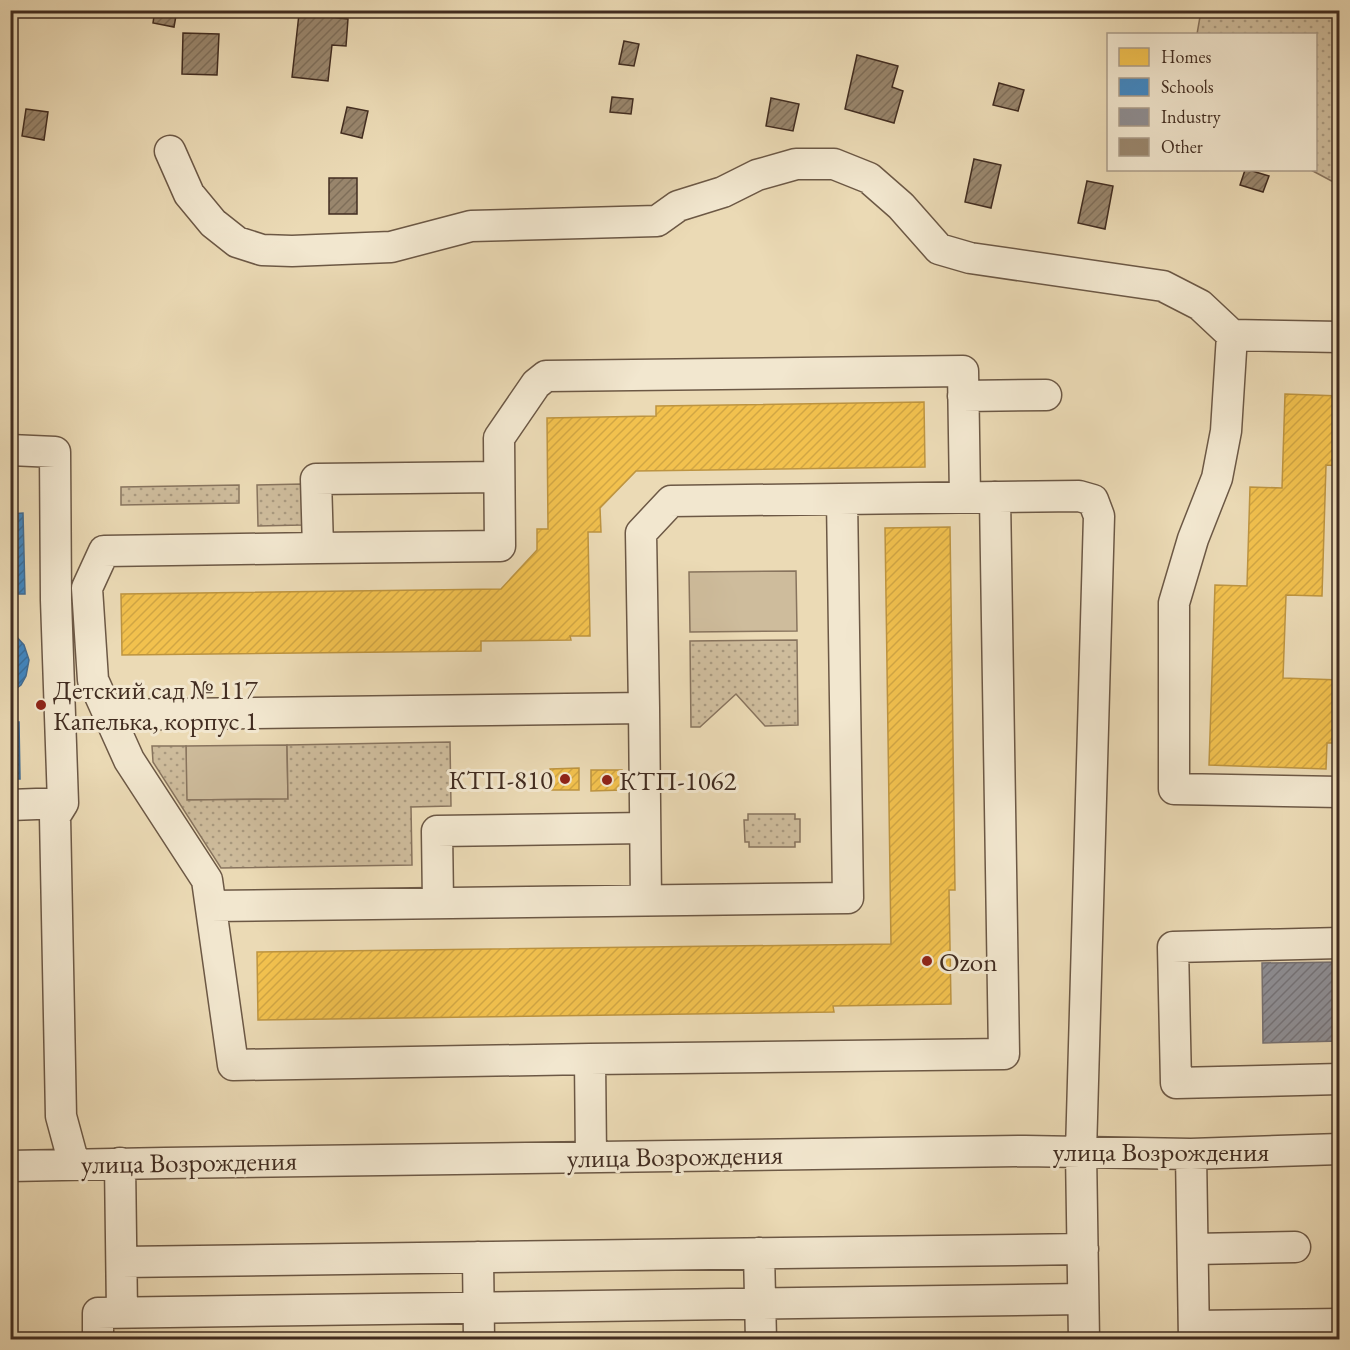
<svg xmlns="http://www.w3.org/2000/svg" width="1350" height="1350" viewBox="0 0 1350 1350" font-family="'EB Garamond',serif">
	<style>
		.green { fill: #cebc9c; stroke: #88745e; stroke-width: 1.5 }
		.park { fill: url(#park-dots); stroke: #88745e; stroke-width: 1.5 }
		.homes { fill: url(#homes-hatch); stroke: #bd9440; stroke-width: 1.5 }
		.schools { fill: url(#schools-hatch); stroke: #406c94; stroke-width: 1.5 }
		.industry { fill: url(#industry-hatch); stroke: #767070; stroke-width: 1.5 }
		.building { fill: url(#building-hatch); stroke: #412c20; stroke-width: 1.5 }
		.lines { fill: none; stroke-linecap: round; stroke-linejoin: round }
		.minor-casing { stroke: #6c5845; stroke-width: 33 }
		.minor { stroke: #f2e7cf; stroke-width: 30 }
		.poi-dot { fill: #8f2418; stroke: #f2e7cf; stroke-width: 2 }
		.labels { text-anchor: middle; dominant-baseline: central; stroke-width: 6; stroke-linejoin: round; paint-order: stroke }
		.poi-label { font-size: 27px; fill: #412c20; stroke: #f2e7cf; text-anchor: start }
		.street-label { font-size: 27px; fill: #412c20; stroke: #f2e7cf }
	</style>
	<defs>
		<pattern id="park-dots" width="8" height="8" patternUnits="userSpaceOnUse" patternTransform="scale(1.5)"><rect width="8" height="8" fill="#cebc9c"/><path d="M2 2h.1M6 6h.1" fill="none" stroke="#a9997f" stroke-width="1.8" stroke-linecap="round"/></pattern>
		<pattern id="homes-hatch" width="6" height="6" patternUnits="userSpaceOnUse" patternTransform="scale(1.5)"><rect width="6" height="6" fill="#f2c14e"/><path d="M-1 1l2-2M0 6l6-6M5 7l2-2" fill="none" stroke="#d1a644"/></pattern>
		<pattern id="schools-hatch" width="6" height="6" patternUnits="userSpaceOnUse" patternTransform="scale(1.5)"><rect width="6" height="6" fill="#3f88c5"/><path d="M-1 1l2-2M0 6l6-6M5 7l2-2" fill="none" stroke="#366fa0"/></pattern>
		<pattern id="industry-hatch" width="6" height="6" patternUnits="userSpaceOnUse" patternTransform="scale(1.5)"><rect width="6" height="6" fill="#8d8d92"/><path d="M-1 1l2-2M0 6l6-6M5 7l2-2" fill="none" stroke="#757377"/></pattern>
		<pattern id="building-hatch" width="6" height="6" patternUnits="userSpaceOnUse" patternTransform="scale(1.5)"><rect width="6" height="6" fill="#99866d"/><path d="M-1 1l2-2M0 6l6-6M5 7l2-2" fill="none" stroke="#7e6e59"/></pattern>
	</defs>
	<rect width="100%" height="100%" fill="#ebdab5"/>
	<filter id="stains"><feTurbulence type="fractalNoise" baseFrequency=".00333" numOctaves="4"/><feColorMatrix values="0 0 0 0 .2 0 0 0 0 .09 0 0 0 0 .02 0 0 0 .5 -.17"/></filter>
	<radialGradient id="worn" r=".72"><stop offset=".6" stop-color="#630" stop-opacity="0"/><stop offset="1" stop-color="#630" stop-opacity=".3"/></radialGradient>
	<path class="green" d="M 796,571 L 797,631 L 690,632 L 689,572 Z
		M 287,745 L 288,799 L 186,800 L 186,746 Z"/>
	<path class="park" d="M 1201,11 L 1339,11 L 1339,185 L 1311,170 L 1316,170 L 1316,34 L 1197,34 Z
		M 302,484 L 302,525 L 258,526 L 257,485 Z
		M 239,485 L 239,503 L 121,505 L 121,487 Z
		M 797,640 L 798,725 L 765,726 L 736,694 L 700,727 L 691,727 L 690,641 Z
		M 450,742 L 451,806 L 411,807 L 412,865 L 221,868 L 153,762 L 152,746 L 186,746 L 187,800 L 288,799 L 287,745 Z
		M 748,814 L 795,814 L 795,819 L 800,819 L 800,842 L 795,842 L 795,847 L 749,847 L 749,842 L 745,842 L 744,820 L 748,820 Z"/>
	<path class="homes" d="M 1285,394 L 1340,396 L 1340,466 L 1326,465 L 1322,596 L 1286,595 L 1283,678 L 1340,680 L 1340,743 L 1327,743 L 1326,769 L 1209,765 L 1215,585 L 1247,586 L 1250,487 L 1282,488 Z
		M 924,402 L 925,467 L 636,471 L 600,508 L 601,532 L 588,532 L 590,636 L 570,636 L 571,640 L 481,641 L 481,651 L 122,655 L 121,594 L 501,589 L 537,550 L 537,529 L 548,529 L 547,418 L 656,416 L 656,406 Z
		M 950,527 L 955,890 L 949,890 L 951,1004 L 833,1006 L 834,1012 L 258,1020 L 257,952 L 891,944 L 885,528 Z
		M 579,768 L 579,790 L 551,790 L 550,769 Z
		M 591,770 L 622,770 L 622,790 L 591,791 Z"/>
	<path class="schools" d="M 23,513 L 25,594 L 10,594 L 10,514 Z
		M 10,633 L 16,636 L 24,645 L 29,660 L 26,676 L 21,685 L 10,693 Z
		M 10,722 L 19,722 L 20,779 L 10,779 Z"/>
	<path class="industry" d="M 1340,962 L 1340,1041 L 1263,1043 L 1262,963 Z"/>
	<path class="building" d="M 155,10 L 177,10 L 174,27 L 153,23 Z
		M 299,14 L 348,19 L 346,46 L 332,45 L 328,81 L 292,77 Z
		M 183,33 L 219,34 L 217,75 L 182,74 Z
		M 624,41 L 639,44 L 634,66 L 619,64 Z
		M 857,55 L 898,66 L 892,87 L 903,91 L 894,123 L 845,109 Z
		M 999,83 L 1024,90 L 1018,111 L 993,105 Z
		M 612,97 L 633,99 L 631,114 L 610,112 Z
		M 771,98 L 799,104 L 793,131 L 766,126 Z
		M 347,107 L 368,111 L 362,138 L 341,133 Z
		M 26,109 L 48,112 L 44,140 L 22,136 Z
		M 974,159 L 1001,165 L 991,208 L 965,202 Z
		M 1245,170 L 1249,170 L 1269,176 L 1263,192 L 1240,185 Z
		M 329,178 L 357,178 L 357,214 L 329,214 Z
		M 1087,181 L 1113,186 L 1105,229 L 1078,223 Z"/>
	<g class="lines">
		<defs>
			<path id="minor" d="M 170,151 L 189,194 L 213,223 L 237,242 L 262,250 L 292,251 L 391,247 L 471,226 L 657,221 L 678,206 L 723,192 L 757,175 L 796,164 L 834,164 L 869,178 L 901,206 L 939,249 L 970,258 L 1163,286 L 1200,305 L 1232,335 L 1340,337
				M 1232,335 L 1226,431 L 1217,478 L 1193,539 L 1174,603 L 1174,789 L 1340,792
				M 963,396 L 1046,395
				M 10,450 L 55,452 L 56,600 L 63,803 L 55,816 L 61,1116 L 74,1164
				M 499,477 L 316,479 L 318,548 L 104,551 L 87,588 L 93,680 L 129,760 L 207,880 L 233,1065 L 590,1059 L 591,1157
				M 318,548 L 500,546 L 499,438 L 536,384 L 546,376 L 963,371 L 965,497
				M 644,708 L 646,900
				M 108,715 L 644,708 L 641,533 L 671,501 L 1079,496 L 1093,500 L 1099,516 L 1081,1152 L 1084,1340
				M 10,805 L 63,803
				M 438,903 L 437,831 L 645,828
				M 211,906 L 848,898 L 842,499
				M 1340,943 L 1173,947 L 1176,1083 L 1340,1079
				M 590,1059 L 1004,1054 L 995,497
				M 1191,1154 L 1194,1340
				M 120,1163 L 122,1312
				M 10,1166 L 165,1163 L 1025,1151 L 1191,1154 L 1340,1149
				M 1193,1249 L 1295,1247
				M 759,1253 L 761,1340
				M 478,1257 L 479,1340
				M 122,1262 L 1083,1249
				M 1194,1326 L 1340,1324
				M 98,1340 L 98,1313 L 1083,1299"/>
		</defs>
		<use href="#minor" class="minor-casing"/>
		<use href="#minor" class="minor"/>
	</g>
	<g class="poi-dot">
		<circle cx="41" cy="705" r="6"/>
		<circle cx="565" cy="779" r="6"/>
		<circle cx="607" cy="780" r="6"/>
		<circle cx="927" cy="961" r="6"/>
	</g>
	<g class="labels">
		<g class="poi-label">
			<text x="53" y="689">Детский сад № 117<tspan x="53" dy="31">Капелька, корпус 1</tspan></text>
			<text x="553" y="779" text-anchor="end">КТП-810</text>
			<text x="619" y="780">КТП-1062</text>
			<text x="939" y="961">Ozon</text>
		</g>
		<g class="street-label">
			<text x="1161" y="1151">улица Возрождения</text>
			<text transform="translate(675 1156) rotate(-1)">улица Возрождения</text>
			<text transform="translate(189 1162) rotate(-1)">улица Возрождения</text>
		</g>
	</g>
	<rect width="1350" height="1350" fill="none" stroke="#ebdab5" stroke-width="36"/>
	<rect x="12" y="12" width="1326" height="1326" fill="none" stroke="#412c20" stroke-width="3"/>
	<rect x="18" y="18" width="1314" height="1314" fill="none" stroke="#412c20" stroke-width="1.5"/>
	<rect x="1107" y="33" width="210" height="138" fill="#f2e7cf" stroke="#ab9c89" stroke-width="1.5"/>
	<rect x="1119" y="48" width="30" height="18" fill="#f2c14e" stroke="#ab9c89" stroke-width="1.5"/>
	<text x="1161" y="63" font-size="18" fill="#412c20">Homes</text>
	<rect x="1119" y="78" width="30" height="18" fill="#3f88c5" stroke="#ab9c89" stroke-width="1.5"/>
	<text x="1161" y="93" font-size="18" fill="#412c20">Schools</text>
	<rect x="1119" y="108" width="30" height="18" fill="#8d8d92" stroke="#ab9c89" stroke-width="1.5"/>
	<text x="1161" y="123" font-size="18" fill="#412c20">Industry</text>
	<rect x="1119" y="138" width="30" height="18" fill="#99866d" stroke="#ab9c89" stroke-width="1.5"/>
	<text x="1161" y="153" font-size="18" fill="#412c20">Other</text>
	<rect width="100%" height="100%" filter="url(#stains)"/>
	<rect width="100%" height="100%" fill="url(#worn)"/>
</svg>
